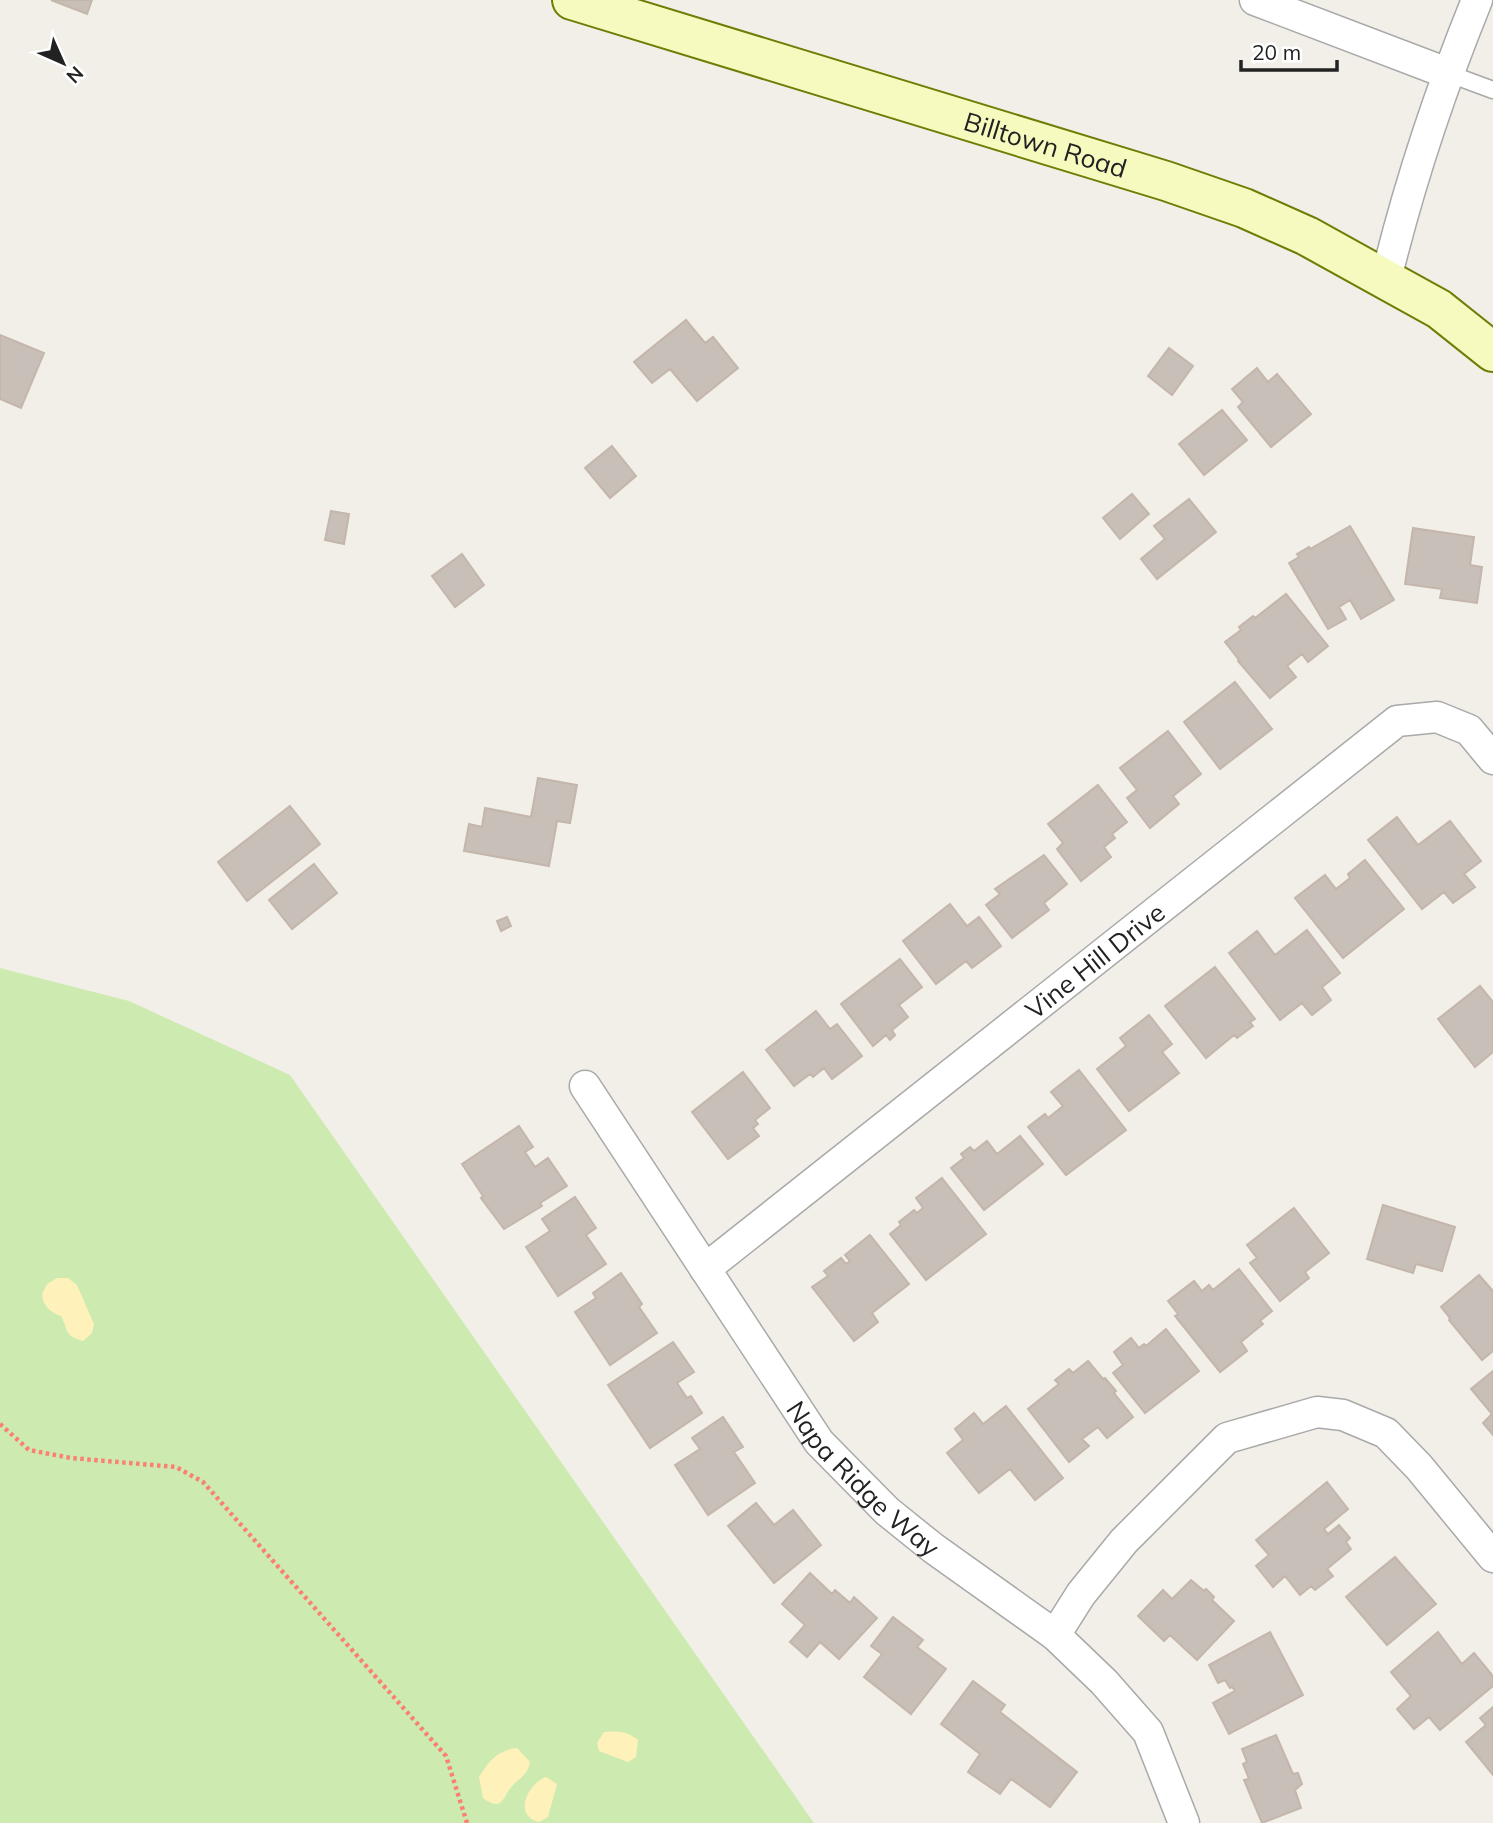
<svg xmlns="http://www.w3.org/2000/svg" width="1493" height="1823" viewBox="0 0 1493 1823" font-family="Mulish,sans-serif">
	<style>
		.grass { fill: #cdebb0 }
		.sand { fill: #fff1ba }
		.building { fill: #c7bfb8; stroke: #c4b6ab; stroke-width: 2 }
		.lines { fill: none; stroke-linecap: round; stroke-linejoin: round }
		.service-casing { stroke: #a9a9a9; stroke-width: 19 }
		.minor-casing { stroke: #a9a9a9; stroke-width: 33 }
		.secondary-casing { stroke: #707d05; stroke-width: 42 }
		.path { stroke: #fa8072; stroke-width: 4.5; stroke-dasharray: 3.5 3.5; stroke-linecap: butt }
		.service { stroke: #fff; stroke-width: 16 }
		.minor { stroke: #fff; stroke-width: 30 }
		.secondary { stroke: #f7fabf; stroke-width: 38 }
		.labels { text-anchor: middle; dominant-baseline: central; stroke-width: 6; stroke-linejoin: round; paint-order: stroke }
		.street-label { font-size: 26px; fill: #222; stroke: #fff }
	</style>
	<rect width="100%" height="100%" fill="#f2efe9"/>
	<path class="grass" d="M 0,968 L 129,1001 L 290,1075 L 814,1823 L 0,1823 Z"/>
	<path class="sand" d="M 57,1278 L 68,1278 L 77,1285 L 94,1324 L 92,1333 L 83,1341 C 64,1336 69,1331 61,1316 C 50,1312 43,1306 42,1294 L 47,1284 Z
		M 604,1732 C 617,1731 627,1731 638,1740 L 636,1757 L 628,1762 L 599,1751 L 597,1743 Z
		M 517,1748 L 530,1762 C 528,1774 521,1777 513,1785 C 502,1796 504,1813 483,1798 L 479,1777 C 489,1761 498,1750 517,1748 Z
		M 546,1777 L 557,1784 L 548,1817 L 539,1822 C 513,1816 527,1784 546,1777 Z"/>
	<path class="building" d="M 51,0 L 92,0 L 87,14 Z
		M 686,320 L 705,343 L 713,337 L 738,368 L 697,401 L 670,369 L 652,383 L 634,362 Z
		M 0,335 L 44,353 L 21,408 L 0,399 Z
		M 1169,348 L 1193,366 L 1172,395 L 1148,376 Z
		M 1257,368 L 1268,382 L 1277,374 L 1311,414 L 1271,447 L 1238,407 L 1243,402 L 1232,389 Z
		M 1222,410 L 1247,440 L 1204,475 L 1179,444 Z
		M 612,446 L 636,476 L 610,498 L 585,468 Z
		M 1132,494 L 1149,514 L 1120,539 L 1103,518 Z
		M 1189,499 L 1216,532 L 1157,579 L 1141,559 L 1165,539 L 1154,526 Z
		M 331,511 L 349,514 L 344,544 L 325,540 Z
		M 1350,526 L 1394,600 L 1361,619 L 1350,600 L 1339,607 L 1346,619 L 1328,629 L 1289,563 L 1299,557 L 1297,554 L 1309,547 L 1310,549 Z
		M 1413,528 L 1474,537 L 1470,565 L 1482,567 L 1477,603 L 1440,598 L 1442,589 L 1405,584 Z
		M 462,554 L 484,585 L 455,607 L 432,576 Z
		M 1286,594 L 1328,646 L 1308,662 L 1302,654 L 1287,666 L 1296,677 L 1270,698 L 1238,661 L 1239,660 L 1225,642 L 1241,630 L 1239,627 L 1253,616 L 1255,618 Z
		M 1235,682 L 1272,729 L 1220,769 L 1184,722 Z
		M 1168,731 L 1201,774 L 1173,796 L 1179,804 L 1150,828 L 1127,798 L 1137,790 L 1120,768 Z
		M 538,778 L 577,785 L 570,823 L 557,821 L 549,866 L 464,851 L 469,824 L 482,827 L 485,808 L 531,817 Z
		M 1098,785 L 1127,822 L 1112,834 L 1115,838 L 1104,847 L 1111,857 L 1081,881 L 1057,849 L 1063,843 L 1048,824 Z
		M 290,806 L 320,844 L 247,901 L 218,862 Z
		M 1397,817 L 1418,845 L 1450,821 L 1481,861 L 1464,874 L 1475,887 L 1453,903 L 1444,892 L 1422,909 L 1368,840 Z
		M 1044,855 L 1067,884 L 1044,903 L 1049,910 L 1012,938 L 986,905 L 1000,894 L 995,889 Z
		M 1365,860 L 1404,909 L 1343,958 L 1295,898 L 1325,875 L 1336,889 L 1350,878 L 1348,874 Z
		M 314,864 L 337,893 L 292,929 L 269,900 Z
		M 950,904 L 967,926 L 979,917 L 1001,946 L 972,968 L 966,961 L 936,984 L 903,941 Z
		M 507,917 L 511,926 L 501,931 L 497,921 Z
		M 1307,930 L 1340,973 L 1322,987 L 1331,1000 L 1312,1015 L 1302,1003 L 1280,1020 L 1229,953 L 1257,931 L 1275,955 Z
		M 900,959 L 922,987 L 899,1005 L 908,1017 L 892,1030 L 895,1035 L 890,1040 L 886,1035 L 873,1046 L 841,1004 Z
		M 1215,967 L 1255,1019 L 1250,1022 L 1253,1026 L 1237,1038 L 1234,1035 L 1206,1058 L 1165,1006 Z
		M 1480,986 L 1493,1002 L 1493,1052 L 1475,1067 L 1438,1019 Z
		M 816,1011 L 830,1029 L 837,1024 L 862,1056 L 832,1079 L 824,1068 L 813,1077 L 810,1074 L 794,1086 L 766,1050 Z
		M 1149,1015 L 1172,1044 L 1162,1052 L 1179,1073 L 1129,1111 L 1097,1069 L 1126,1046 L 1120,1038 Z
		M 1079,1070 L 1126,1130 L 1066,1175 L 1028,1127 L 1045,1114 L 1048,1118 L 1063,1106 L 1051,1092 Z
		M 743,1072 L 770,1108 L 755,1120 L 758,1124 L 753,1128 L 759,1136 L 728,1159 L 692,1112 Z
		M 519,1126 L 533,1147 L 525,1152 L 535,1167 L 548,1158 L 567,1186 L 540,1203 L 542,1206 L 504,1229 L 481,1198 L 483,1196 L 462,1164 Z
		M 1020,1136 L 1043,1164 L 984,1210 L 951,1168 L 964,1158 L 961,1154 L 970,1147 L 974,1151 L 987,1141 L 997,1154 Z
		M 942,1178 L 986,1234 L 926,1280 L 890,1234 L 901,1225 L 899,1222 L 914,1210 L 917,1213 L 923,1208 L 916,1198 Z
		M 575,1197 L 596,1228 L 586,1235 L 606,1264 L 558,1296 L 526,1247 L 550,1231 L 542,1219 Z
		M 1383,1205 L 1455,1227 L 1442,1271 L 1416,1264 L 1413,1273 L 1367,1259 Z
		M 1294,1208 L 1329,1253 L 1305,1272 L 1309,1278 L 1280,1301 L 1250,1263 L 1257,1258 L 1247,1245 Z
		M 870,1235 L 909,1284 L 872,1313 L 878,1322 L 854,1341 L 812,1287 L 828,1276 L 824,1271 L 841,1258 L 846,1264 L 850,1261 L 845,1255 Z
		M 1239,1269 L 1272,1311 L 1260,1321 L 1263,1324 L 1241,1342 L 1247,1351 L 1220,1372 L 1175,1316 L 1178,1314 L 1168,1301 L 1194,1281 L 1202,1291 L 1209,1285 L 1213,1290 Z
		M 621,1273 L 642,1304 L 639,1307 L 657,1333 L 610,1365 L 575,1312 L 596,1298 L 593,1293 Z
		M 1479,1275 L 1493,1291 L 1493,1351 L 1482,1360 L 1449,1320 L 1450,1318 L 1441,1307 Z
		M 1166,1329 L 1199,1371 L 1145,1413 L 1113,1373 L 1123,1365 L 1114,1352 L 1131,1338 L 1139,1348 L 1144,1344 L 1146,1346 Z
		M 673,1342 L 694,1372 L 677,1383 L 687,1398 L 691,1396 L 702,1413 L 650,1448 L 608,1385 Z
		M 1088,1361 L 1103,1379 L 1105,1378 L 1116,1391 L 1114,1393 L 1133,1417 L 1107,1438 L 1098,1427 L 1082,1439 L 1089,1446 L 1069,1462 L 1028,1409 L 1059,1384 L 1055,1380 L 1069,1369 L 1073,1373 Z
		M 1493,1371 L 1493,1435 L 1483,1423 L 1492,1414 L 1471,1389 Z
		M 1006,1406 L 1063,1478 L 1035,1500 L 1010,1469 L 979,1493 L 947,1453 L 963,1440 L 955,1429 L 974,1413 L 983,1424 Z
		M 723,1417 L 743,1447 L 734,1452 L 755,1483 L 708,1515 L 675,1465 L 700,1449 L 692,1438 Z
		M 1327,1482 L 1348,1509 L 1324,1529 L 1328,1534 L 1339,1525 L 1350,1538 L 1346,1542 L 1351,1549 L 1327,1569 L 1333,1576 L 1315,1590 L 1311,1586 L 1300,1595 L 1285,1576 L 1273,1587 L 1256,1566 L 1269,1555 L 1256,1540 Z
		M 756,1503 L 774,1525 L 793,1510 L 821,1545 L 774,1583 L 728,1526 Z
		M 1395,1557 L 1436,1604 L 1387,1645 L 1346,1597 Z
		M 810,1573 L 832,1594 L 835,1590 L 850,1603 L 854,1597 L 877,1618 L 839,1659 L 820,1642 L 807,1657 L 790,1642 L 805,1625 L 782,1604 Z
		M 1191,1580 L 1204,1591 L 1206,1589 L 1214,1597 L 1212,1600 L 1234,1621 L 1197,1660 L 1170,1635 L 1164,1641 L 1138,1616 L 1163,1590 L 1172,1599 Z
		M 893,1617 L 923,1640 L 917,1647 L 946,1669 L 911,1714 L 864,1677 L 882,1654 L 871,1646 Z
		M 1270,1632 L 1303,1695 L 1229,1734 L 1213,1703 L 1235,1691 L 1232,1687 L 1230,1688 L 1225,1680 L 1218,1683 L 1209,1665 Z
		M 1438,1632 L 1462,1664 L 1474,1653 L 1493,1676 L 1493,1686 L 1440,1730 L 1429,1717 L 1414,1729 L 1397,1709 L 1411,1696 L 1391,1672 Z
		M 973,1681 L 1005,1705 L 1000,1712 L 1077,1772 L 1050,1807 L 1011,1779 L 1000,1794 L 968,1772 L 980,1754 L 941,1724 Z
		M 1493,1707 L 1493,1775 L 1466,1742 L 1486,1725 L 1480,1718 Z
		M 1276,1735 L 1293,1774 L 1298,1773 L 1302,1784 L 1295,1790 L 1301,1808 L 1262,1823 L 1244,1780 L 1249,1779 L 1243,1764 L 1247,1762 L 1242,1749 Z"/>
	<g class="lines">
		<defs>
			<path id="service" d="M 1447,73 L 1493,90"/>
			<g id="minor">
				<path d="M 1255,0 L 1447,73"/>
				<path d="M 1386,279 C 1409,184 1440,91 1477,0"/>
				<path id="s1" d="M 585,1086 L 819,1442 L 887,1511 L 933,1548 L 1055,1635 L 1104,1682 L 1148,1732 L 1184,1823"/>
				<path id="s2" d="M 705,1269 L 1397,721 L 1437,717 L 1469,730 L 1493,759"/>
				<path d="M 1055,1635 L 1081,1594 L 1124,1541 L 1227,1438 L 1317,1412 L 1343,1415 L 1386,1433 L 1419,1467 L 1493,1557"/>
			</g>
			<g id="secondary">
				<path id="s3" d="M 572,0 L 1166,181 L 1244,208 L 1307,236 L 1439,309 L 1493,352"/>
			</g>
		</defs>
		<use href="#service" class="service-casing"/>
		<use href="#minor" class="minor-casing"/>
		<use href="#secondary" class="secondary-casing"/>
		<path class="path" d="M 0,1424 L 29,1450 L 71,1458 L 176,1467 L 203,1482 L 446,1756 L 467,1823"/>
		<use href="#service" class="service"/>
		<use href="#minor" class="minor"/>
		<use href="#secondary" class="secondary"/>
	</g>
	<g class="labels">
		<g class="street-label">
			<text stroke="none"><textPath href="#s3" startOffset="495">Billtown Road</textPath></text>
			<text stroke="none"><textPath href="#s2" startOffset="497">Vine Hill Drive</textPath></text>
			<text stroke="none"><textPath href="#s1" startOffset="483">Napa Ridge Way</textPath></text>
		</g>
	</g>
	<g transform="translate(63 63) rotate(135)" stroke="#ffffff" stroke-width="5" paint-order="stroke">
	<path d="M0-5L12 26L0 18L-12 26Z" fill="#222222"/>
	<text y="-10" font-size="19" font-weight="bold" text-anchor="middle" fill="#222222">N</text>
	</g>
	<path d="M1241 60v10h96v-10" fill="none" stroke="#222222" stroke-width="3.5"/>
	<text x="1252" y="60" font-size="21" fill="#222222" stroke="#ffffff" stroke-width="5" paint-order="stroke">20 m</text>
</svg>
